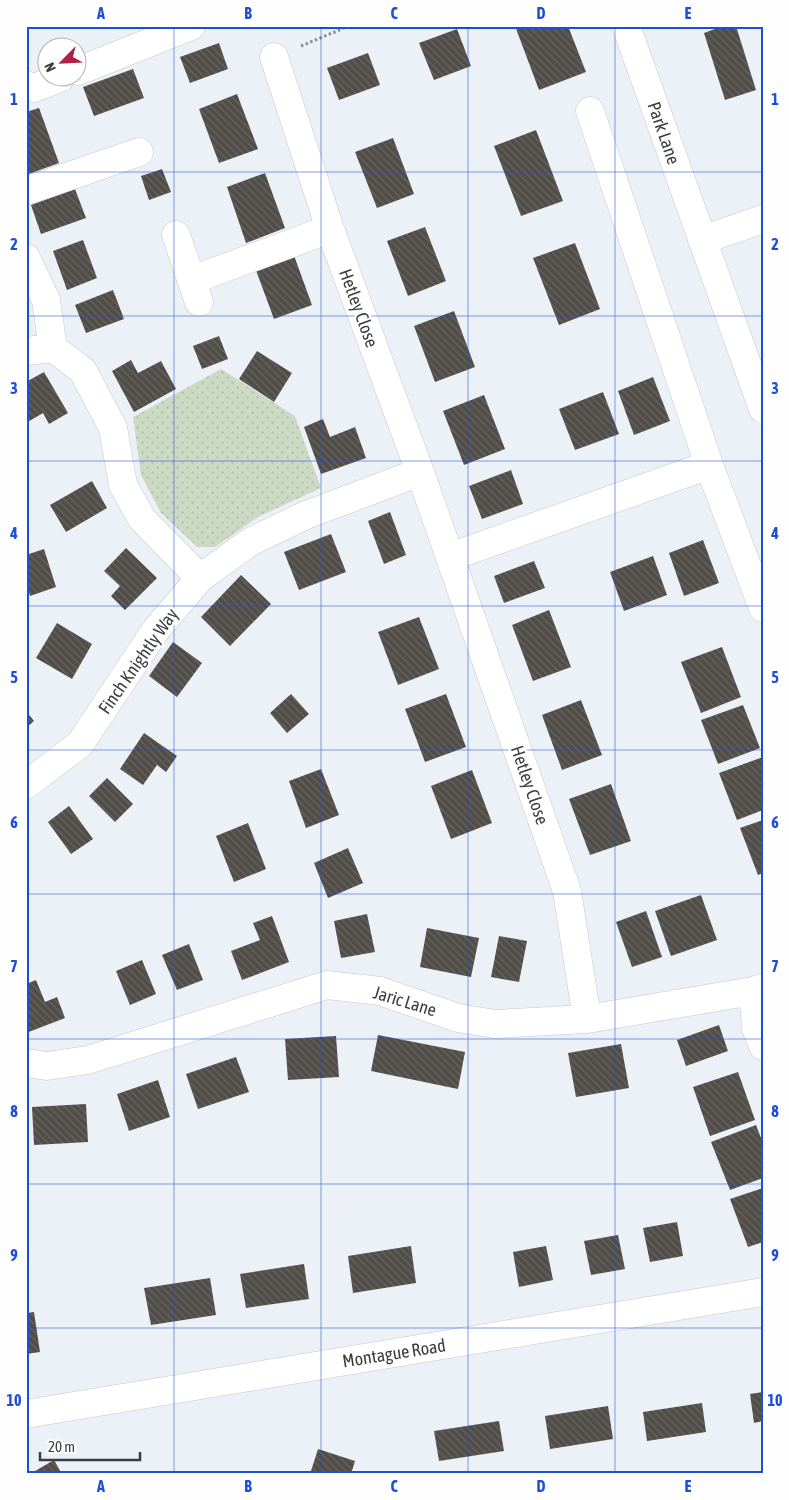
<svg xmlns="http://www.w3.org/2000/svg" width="789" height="1500" viewBox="0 0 789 1500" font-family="'Asap Condensed',sans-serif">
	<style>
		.park { fill: url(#park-dots) }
		.building { fill: url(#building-back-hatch) }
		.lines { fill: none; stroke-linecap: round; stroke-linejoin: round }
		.minor-casing { stroke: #c3c8cf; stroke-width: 29 }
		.path { stroke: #8c8f94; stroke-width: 3; stroke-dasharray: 2.5 2.5; stroke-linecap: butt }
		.minor { stroke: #fff; stroke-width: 28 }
		.grid { fill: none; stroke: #1d4ed8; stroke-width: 1; stroke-opacity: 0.55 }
		.labels { text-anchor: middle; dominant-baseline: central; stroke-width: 5; stroke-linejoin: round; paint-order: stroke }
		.street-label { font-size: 18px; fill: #3b3d40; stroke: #fefefe }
		.neatline { fill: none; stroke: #1d4ed8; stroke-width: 2 }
		.grid-label { font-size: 16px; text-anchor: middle; font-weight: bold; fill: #1d4ed8 }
	</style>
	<defs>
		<pattern id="park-dots" width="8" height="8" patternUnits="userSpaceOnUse" patternTransform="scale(1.25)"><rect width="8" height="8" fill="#ccdac4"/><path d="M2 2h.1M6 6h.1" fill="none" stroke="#b0bca9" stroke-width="1.8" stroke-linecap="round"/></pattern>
		<pattern id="building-back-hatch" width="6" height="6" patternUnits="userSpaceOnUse" patternTransform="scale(1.25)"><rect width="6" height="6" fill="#514d48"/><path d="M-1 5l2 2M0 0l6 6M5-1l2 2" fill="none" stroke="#686561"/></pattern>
	</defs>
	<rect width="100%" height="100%" fill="#ecf1f8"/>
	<path class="park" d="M 221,369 L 295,416 L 321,488 L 258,517 L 215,547 L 197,547 L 161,513 L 141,475 L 133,417 Z"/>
	<path class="building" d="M 515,26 L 568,26 L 586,72 L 539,90 Z
		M 723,26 L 736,26 L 756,90 L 725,100 L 704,33 Z
		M 457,29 L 471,66 L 434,80 L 419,43 Z
		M 219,43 L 228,69 L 190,83 L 180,57 Z
		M 368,53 L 380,85 L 339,100 L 327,68 Z
		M 133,69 L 144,98 L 94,116 L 83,87 Z
		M 237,94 L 258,149 L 219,163 L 199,109 Z
		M 39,108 L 59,163 L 26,175 L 26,112 Z
		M 536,130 L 563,201 L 521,216 L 494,146 Z
		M 393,138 L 414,194 L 377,208 L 355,152 Z
		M 162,169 L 171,192 L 149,200 L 141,176 Z
		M 265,173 L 285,228 L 246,243 L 227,187 Z
		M 75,189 L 86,218 L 41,234 L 31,205 Z
		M 425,227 L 446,281 L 408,296 L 387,241 Z
		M 83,240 L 97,278 L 67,290 L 53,251 Z
		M 575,243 L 600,309 L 559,325 L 533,258 Z
		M 292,250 L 312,305 L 274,319 L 254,265 Z
		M 113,290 L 124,319 L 86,333 L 75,305 Z
		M 454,311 L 475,367 L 435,382 L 414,326 Z
		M 219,336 L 228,359 L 202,369 L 193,346 Z
		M 257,351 L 292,373 L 274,402 L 239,379 Z
		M 131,360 L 138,373 L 161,361 L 176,389 L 134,412 L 112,371 Z
		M 44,372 L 68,413 L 49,424 L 43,413 L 26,423 L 26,382 Z
		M 653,377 L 670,421 L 634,435 L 618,391 Z
		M 603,392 L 619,434 L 575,450 L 559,409 Z
		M 484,395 L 505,449 L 464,465 L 443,411 Z
		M 323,419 L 330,437 L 355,427 L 366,458 L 321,474 L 304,427 Z
		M 511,470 L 523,504 L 482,519 L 469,486 Z
		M 92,481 L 107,508 L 66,532 L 50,505 Z
		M 390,512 L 406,555 L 384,564 L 368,521 Z
		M 331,534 L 346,572 L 299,590 L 284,552 Z
		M 703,540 L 719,583 L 684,596 L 669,553 Z
		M 126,548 L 157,578 L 125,610 L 111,596 L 120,586 L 104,571 Z
		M 44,549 L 56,587 L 30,596 L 26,583 L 26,555 Z
		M 653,556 L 667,595 L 624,611 L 610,572 Z
		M 534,561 L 545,588 L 504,603 L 494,576 Z
		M 241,575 L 271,604 L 230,646 L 201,617 Z
		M 549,610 L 571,667 L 533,681 L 512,625 Z
		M 419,617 L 439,669 L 398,685 L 378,632 Z
		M 57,623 L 92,644 L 72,679 L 36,658 Z
		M 173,642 L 202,663 L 177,697 L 149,676 Z
		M 722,647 L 741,697 L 701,713 L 681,662 Z
		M 291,694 L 309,714 L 287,733 L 270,713 Z
		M 446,694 L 466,747 L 425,762 L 405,709 Z
		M 581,700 L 602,755 L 562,770 L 542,715 Z
		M 743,705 L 760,748 L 718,764 L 701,720 Z
		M 26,711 L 34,721 L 26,728 Z
		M 144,733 L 177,756 L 166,772 L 157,765 L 143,785 L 120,769 Z
		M 763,757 L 763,810 L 737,820 L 719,773 Z
		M 321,769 L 339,815 L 306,828 L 289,781 Z
		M 472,770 L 492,823 L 451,839 L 431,786 Z
		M 107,778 L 133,804 L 115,822 L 89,796 Z
		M 611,784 L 631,841 L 590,855 L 569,799 Z
		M 69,806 L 93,839 L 71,854 L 48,822 Z
		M 763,820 L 763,873 L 758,875 L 740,828 Z
		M 248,823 L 266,869 L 234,882 L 216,836 Z
		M 348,848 L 363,883 L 328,898 L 314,863 Z
		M 701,895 L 717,940 L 671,956 L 655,911 Z
		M 646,911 L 662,957 L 632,967 L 616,922 Z
		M 367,914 L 375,952 L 341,958 L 334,921 Z
		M 272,916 L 289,962 L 242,980 L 231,951 L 260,940 L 253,923 Z
		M 427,928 L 479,938 L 471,977 L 420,967 Z
		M 499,936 L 527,941 L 519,982 L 491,977 Z
		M 189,944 L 203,980 L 177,990 L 162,955 Z
		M 142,960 L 156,994 L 130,1005 L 116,971 Z
		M 36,980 L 45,1002 L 57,997 L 65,1018 L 26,1033 L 26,984 Z
		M 719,1025 L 728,1051 L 686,1066 L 677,1040 Z
		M 378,1035 L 465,1052 L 458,1089 L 371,1071 Z
		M 336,1036 L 339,1077 L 288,1080 L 285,1039 Z
		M 621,1044 L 629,1088 L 576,1097 L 568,1053 Z
		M 236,1057 L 249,1092 L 198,1109 L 186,1074 Z
		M 738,1072 L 755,1120 L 710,1136 L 693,1087 Z
		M 158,1080 L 170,1117 L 129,1131 L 117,1094 Z
		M 86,1104 L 88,1142 L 34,1145 L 32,1107 Z
		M 756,1125 L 763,1143 L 763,1178 L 730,1190 L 711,1142 Z
		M 763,1188 L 763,1242 L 748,1247 L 730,1199 Z
		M 677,1222 L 683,1256 L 650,1262 L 643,1228 Z
		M 618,1235 L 625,1269 L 591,1275 L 584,1241 Z
		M 411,1246 L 416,1283 L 353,1293 L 348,1256 Z
		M 546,1246 L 553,1280 L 519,1287 L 513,1252 Z
		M 304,1264 L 309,1299 L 246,1308 L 240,1274 Z
		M 210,1278 L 216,1315 L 151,1325 L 144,1288 Z
		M 34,1312 L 40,1352 L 26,1354 L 26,1313 Z
		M 763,1392 L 763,1421 L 754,1423 L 750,1394 Z
		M 702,1403 L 706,1432 L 647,1441 L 643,1412 Z
		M 608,1406 L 613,1439 L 550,1449 L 545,1416 Z
		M 499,1421 L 504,1451 L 439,1461 L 434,1431 Z
		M 318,1449 L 355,1461 L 351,1474 L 310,1474 Z
		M 54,1460 L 62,1474 L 30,1474 Z"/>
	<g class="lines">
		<defs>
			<path id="minor" d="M 626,26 L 763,409
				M 274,57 L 330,229 L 420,472 L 567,891 L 587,1019
				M 78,71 L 191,26
				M 26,85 L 34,88 L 60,78
				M 590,111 L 709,465 L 763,608
				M 26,191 L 139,152
				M 176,235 L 199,302
				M 702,240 L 763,219
				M 26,258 L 46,300 L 53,348
				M 192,280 L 330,229
				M 26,351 L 53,348 L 83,371 L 113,428 L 123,485 L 142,519 L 200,578
				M 450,557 L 709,465
				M 26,785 L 80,744 L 155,631 L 200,578 L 250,542 L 306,515 L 420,472
				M 753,991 L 756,1028 L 763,1046
				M 26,1063 L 47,1066 L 88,1060 L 327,985 L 380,991 L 458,1018 L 495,1024 L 587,1019 L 753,991 L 763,988
				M 26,1414 L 763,1292"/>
		</defs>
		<use href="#minor" class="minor-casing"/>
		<path class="path" d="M 301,46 L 349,26"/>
		<use href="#minor" class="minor"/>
	</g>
	<path class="grid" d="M 174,26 L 174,1474M 321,26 L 321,1474M 468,26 L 468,1474M 615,26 L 615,1474M 26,172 L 763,172M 26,316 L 763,316M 26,461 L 763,461M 26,606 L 763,606M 26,750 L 763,750M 26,894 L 763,894M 26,1039 L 763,1039M 26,1184 L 763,1184M 26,1328 L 763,1328"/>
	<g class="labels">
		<g class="street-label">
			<text transform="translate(664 133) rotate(71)">Park Lane</text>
			<text transform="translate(359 308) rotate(70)">Hetley Close</text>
			<text transform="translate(138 661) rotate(-55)">Finch Knightly Way</text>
			<text transform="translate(530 785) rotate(71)">Hetley Close</text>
			<text transform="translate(405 1001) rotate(17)">Jaric Lane</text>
			<text transform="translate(394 1353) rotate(-9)">Montague Road</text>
		</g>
	</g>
	<rect width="789" height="1500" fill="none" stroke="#fefefe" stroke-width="55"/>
	<g transform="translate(62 62) rotate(246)"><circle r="24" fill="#fefefe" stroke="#b0b1b2"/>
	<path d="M0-4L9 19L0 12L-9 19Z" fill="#b11f4a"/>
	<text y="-8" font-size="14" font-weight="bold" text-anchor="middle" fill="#3b3d40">N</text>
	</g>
	<path d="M40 1452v8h100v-8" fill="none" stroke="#3b3d40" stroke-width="2.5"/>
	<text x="48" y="1452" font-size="15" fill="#3b3d40" stroke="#fefefe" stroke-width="4" paint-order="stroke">20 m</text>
	<rect x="28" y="28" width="734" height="1444" class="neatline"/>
	<g class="grid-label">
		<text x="101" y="19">A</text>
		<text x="248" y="19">B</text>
		<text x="394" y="19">C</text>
		<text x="541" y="19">D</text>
		<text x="688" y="19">E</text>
		<text x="14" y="105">1</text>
		<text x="775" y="105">1</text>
		<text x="14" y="250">2</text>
		<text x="775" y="250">2</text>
		<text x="14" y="394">3</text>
		<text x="775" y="394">3</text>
		<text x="14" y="539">4</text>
		<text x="775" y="539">4</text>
		<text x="14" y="683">5</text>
		<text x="775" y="683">5</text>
		<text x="14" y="828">6</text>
		<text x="775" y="828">6</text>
		<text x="14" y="972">7</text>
		<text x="775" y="972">7</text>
		<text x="14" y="1117">8</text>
		<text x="775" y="1117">8</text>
		<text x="14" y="1261">9</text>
		<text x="775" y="1261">9</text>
		<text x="14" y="1406">10</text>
		<text x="775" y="1406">10</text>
		<text x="101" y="1492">A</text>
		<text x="248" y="1492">B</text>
		<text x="394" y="1492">C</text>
		<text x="541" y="1492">D</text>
		<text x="688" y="1492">E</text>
	</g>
</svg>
